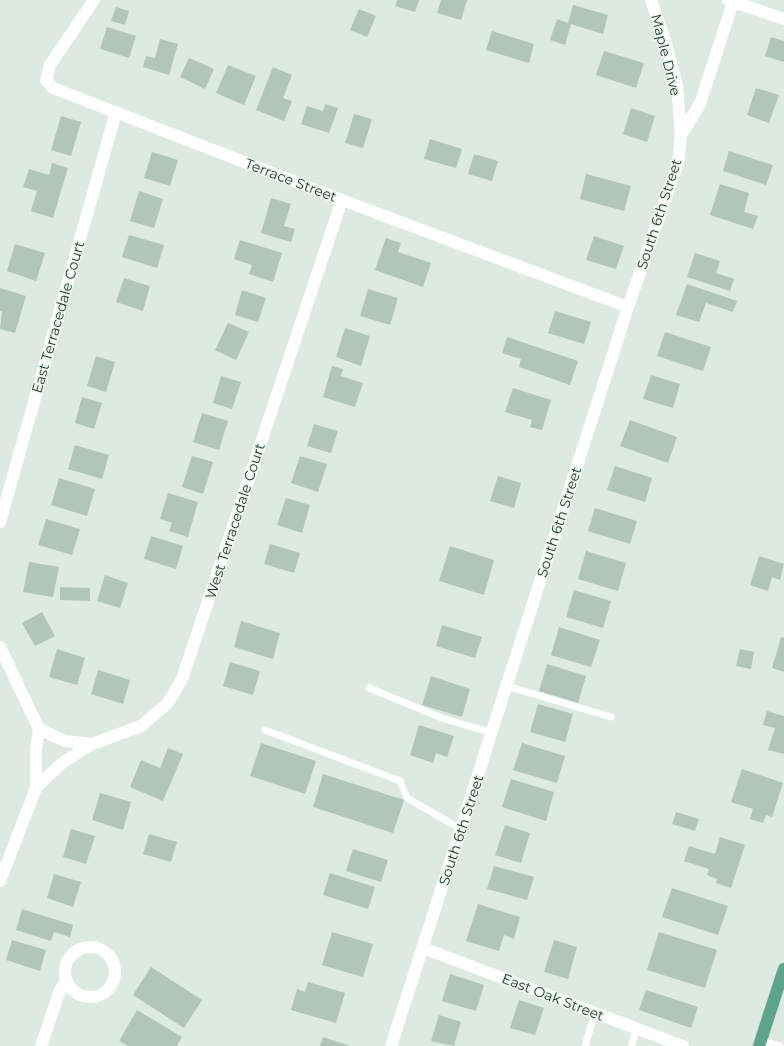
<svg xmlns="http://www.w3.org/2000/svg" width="784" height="1046" viewBox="0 0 784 1046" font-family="Montserrat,sans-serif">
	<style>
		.building { fill: #b1c5bb }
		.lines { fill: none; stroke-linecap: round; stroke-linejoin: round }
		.primary-casing { stroke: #c0c8c5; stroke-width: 13 }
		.service { stroke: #fff; stroke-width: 7 }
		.minor { stroke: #fff; stroke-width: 12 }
		.primary { stroke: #5ca48b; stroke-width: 12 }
		.labels { text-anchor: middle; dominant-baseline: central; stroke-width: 3; stroke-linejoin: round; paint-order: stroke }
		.street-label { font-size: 14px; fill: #1d3a30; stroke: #ecf7f0 }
	</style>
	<rect width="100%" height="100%" fill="#dceae2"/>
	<path class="building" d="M 397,0 L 419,0 L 415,12 L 395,6 Z
		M 441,0 L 467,0 L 461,20 L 437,13 Z
		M 573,5 L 608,15 L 603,34 L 571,24 L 565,45 L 550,40 L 557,19 L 568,23 Z
		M 116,7 L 129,11 L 125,25 L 111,21 Z
		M 359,9 L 376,16 L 367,37 L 350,30 Z
		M 107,27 L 136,36 L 129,58 L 100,49 Z
		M 492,31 L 534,44 L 529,63 L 486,50 Z
		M 771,37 L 784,41 L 784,62 L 765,56 Z
		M 160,39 L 178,44 L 169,75 L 143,67 L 146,56 L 155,58 Z
		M 604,51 L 644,63 L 636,88 L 596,75 Z
		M 189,58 L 214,69 L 205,89 L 180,77 Z
		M 228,65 L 256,76 L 244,105 L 216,93 Z
		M 273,67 L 292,75 L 283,98 L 292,101 L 284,121 L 256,110 Z
		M 756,88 L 779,95 L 769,123 L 747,115 Z
		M 325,104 L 338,108 L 329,133 L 301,124 L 307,106 L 323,111 Z
		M 631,108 L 655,116 L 647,142 L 623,134 Z
		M 354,114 L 372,119 L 363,148 L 345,143 Z
		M 61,116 L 81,122 L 71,156 L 51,150 Z
		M 430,139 L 462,149 L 456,168 L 424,159 Z
		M 729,151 L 773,165 L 766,185 L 723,171 Z
		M 152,152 L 178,160 L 170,186 L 144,178 Z
		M 474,154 L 498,161 L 492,181 L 468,174 Z
		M 52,163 L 68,168 L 53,218 L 31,211 L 37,191 L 23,187 L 29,169 L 49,175 Z
		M 586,174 L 631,186 L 624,211 L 580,199 Z
		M 720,184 L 749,193 L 744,212 L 758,216 L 753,229 L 710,215 Z
		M 139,191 L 163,199 L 154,228 L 130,221 Z
		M 271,198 L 291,204 L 284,226 L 295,229 L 291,242 L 261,233 Z
		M 129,235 L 164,245 L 157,268 L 122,257 Z
		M 594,236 L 624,246 L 616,269 L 586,260 Z
		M 386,238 L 401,243 L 398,252 L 431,263 L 423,287 L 375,270 Z
		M 240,240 L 282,253 L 273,282 L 249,274 L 252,265 L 234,259 Z
		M 15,244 L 45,253 L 36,281 L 7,271 Z
		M 695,253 L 720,261 L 716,273 L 734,279 L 730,291 L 687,277 Z
		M 124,278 L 150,286 L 143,311 L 116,302 Z
		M 687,284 L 737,301 L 733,312 L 706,303 L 699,322 L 676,315 Z
		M 0,288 L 26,296 L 15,333 L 0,329 L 2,311 L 0,311 Z
		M 368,289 L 398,298 L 390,325 L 360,316 Z
		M 242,290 L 266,298 L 258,322 L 235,315 Z
		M 555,311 L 591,322 L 584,344 L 548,333 Z
		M 228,323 L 249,332 L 236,360 L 215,350 Z
		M 345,328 L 370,336 L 361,366 L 336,357 Z
		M 665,332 L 711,347 L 703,371 L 657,356 Z
		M 507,337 L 578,361 L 570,385 L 519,367 L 521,359 L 502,353 Z
		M 96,356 L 115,362 L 106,392 L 87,386 Z
		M 332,366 L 343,369 L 341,376 L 363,383 L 355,407 L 323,397 Z
		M 651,375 L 680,384 L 673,408 L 643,399 Z
		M 221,376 L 241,382 L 232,409 L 213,403 Z
		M 513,388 L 551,400 L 542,430 L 530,427 L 532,420 L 505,412 Z
		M 82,397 L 102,403 L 94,429 L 75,423 Z
		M 202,413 L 228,421 L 219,450 L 193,442 Z
		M 630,420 L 677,437 L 668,463 L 620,446 Z
		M 314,424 L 338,431 L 331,453 L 307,446 Z
		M 75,445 L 109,455 L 102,479 L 68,469 Z
		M 192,456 L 213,462 L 203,494 L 182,487 Z
		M 300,456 L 327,464 L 318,492 L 291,483 Z
		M 615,466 L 652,478 L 645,502 L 607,490 Z
		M 498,476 L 521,483 L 514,508 L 490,501 Z
		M 59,478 L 95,489 L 87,516 L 51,505 Z
		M 168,493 L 198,502 L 188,537 L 169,531 L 172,523 L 160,519 Z
		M 286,498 L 310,505 L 302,533 L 277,525 Z
		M 595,508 L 637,521 L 630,544 L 588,531 Z
		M 46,519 L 80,529 L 72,555 L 38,545 Z
		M 151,536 L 183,546 L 176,569 L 144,559 Z
		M 270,544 L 300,553 L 294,573 L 264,564 Z
		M 450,546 L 494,560 L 484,595 L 439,581 Z
		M 586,551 L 626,563 L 618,591 L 578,579 Z
		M 759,556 L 784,564 L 780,580 L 772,577 L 768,591 L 750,585 Z
		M 29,562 L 59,567 L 53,597 L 23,592 Z
		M 105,575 L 128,583 L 120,608 L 97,601 Z
		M 60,587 L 90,588 L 90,601 L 60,600 Z
		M 574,590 L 611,601 L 603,628 L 566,617 Z
		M 42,612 L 55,636 L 35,646 L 22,623 Z
		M 241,621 L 280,633 L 273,659 L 234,647 Z
		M 442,625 L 482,637 L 475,658 L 436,646 Z
		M 559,627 L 600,640 L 591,667 L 551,655 Z
		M 781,637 L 784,638 L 784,672 L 772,668 Z
		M 57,649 L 85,658 L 77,685 L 49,677 Z
		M 740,649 L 754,652 L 751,669 L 736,666 Z
		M 230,662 L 260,671 L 253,695 L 223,686 Z
		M 547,664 L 586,676 L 578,703 L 539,691 Z
		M 98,670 L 130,680 L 123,704 L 91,694 Z
		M 431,676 L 470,689 L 462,717 L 422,705 Z
		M 538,704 L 573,714 L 565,742 L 530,732 Z
		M 767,711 L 784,716 L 784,754 L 768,750 L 775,728 L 763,725 Z
		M 419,725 L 454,736 L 447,757 L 436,753 L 433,763 L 410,755 Z
		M 261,743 L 316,761 L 305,794 L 250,776 Z
		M 522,743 L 565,756 L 557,783 L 513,770 Z
		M 168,748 L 183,754 L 163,801 L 130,787 L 141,760 L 160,768 Z
		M 742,769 L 783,783 L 772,817 L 766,815 L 763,823 L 750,819 L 753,809 L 731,802 Z
		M 323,774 L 404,800 L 393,833 L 313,807 Z
		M 511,779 L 554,792 L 546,821 L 502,807 Z
		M 100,793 L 131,802 L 123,830 L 92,820 Z
		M 676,812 L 699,819 L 695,831 L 672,824 Z
		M 505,825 L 530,833 L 521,863 L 495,855 Z
		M 71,829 L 95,836 L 86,864 L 63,857 Z
		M 149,834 L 177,842 L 171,862 L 143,854 Z
		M 720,837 L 745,845 L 731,888 L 716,883 L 717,879 L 707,875 L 709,869 L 684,861 L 689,846 L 715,854 Z
		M 353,849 L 388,860 L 381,882 L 346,871 Z
		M 494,866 L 534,877 L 527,900 L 487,889 Z
		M 330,873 L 375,887 L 368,909 L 323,895 Z
		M 54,874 L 81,882 L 73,907 L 47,898 Z
		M 672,888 L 728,906 L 718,935 L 662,917 Z
		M 478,904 L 520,917 L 514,939 L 504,935 L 499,951 L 466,941 Z
		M 22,909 L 73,925 L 70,937 L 54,932 L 51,941 L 16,930 Z
		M 332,932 L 373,944 L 363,977 L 322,965 Z
		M 659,932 L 717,950 L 705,988 L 647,970 Z
		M 12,940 L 46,950 L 40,971 L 6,960 Z
		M 554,940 L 577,947 L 568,979 L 544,972 Z
		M 151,967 L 202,1000 L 184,1028 L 133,995 Z
		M 450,974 L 484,985 L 476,1011 L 442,1001 Z
		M 308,982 L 345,993 L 336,1023 L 291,1010 L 297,989 L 305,992 Z
		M 646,990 L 698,1007 L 691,1028 L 639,1010 Z
		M 519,1000 L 544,1008 L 535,1035 L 510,1028 Z
		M 137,1010 L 182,1037 L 177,1046 L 128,1046 L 119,1041 Z
		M 439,1015 L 461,1022 L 454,1046 L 431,1041 Z
		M 323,1037 L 350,1046 L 320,1046 Z"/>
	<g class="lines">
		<defs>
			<path id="primary" d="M 759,1046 L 784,969"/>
		</defs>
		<use href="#primary" class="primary-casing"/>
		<path class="service" d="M 507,686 L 611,717
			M 369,688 L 442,718 L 492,733
			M 265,730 L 400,781 L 407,798 L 461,829
			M 761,1040 L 780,1046
			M 585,1046 L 595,1013
			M 631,1046 L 637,1028"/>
		<path class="minor" d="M 94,0 L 50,65 L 46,80 L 53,88 L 342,200 L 628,307
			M 651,0 L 665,40 L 677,85 L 681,135
			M 728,0 L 784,19
			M 0,522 L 116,112
			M 0,647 L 39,729 L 36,750 L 36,788 L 0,881
			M 39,729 L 65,741 L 92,744 L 141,726 L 168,703 L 182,679 L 342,200
			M 36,788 L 62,763 L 92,744
			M65 972a25 25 0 1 1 50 0a25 25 0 1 1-50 0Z
			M 423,948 L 683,1046
			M 41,1046 L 60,990 L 66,981
			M 391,1046 L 628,307 L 678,163 L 681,135 L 700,104 L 733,2"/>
		<use href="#primary" class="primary"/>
	</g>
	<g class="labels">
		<g class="street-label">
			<text transform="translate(666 55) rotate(76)">Maple Drive</text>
			<text transform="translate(291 180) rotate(21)">Terrace Street</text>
			<text transform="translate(659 214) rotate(-72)">South 6th Street</text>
			<text transform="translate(58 317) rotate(-74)">East Terracedale Court</text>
			<text transform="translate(235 521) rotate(-72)">West Terracedale Court</text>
			<text transform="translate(559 522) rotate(-72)">South 6th Street</text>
			<text transform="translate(461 830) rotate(-72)">South 6th Street</text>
			<text transform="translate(553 997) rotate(21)">East Oak Street</text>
		</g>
	</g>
</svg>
